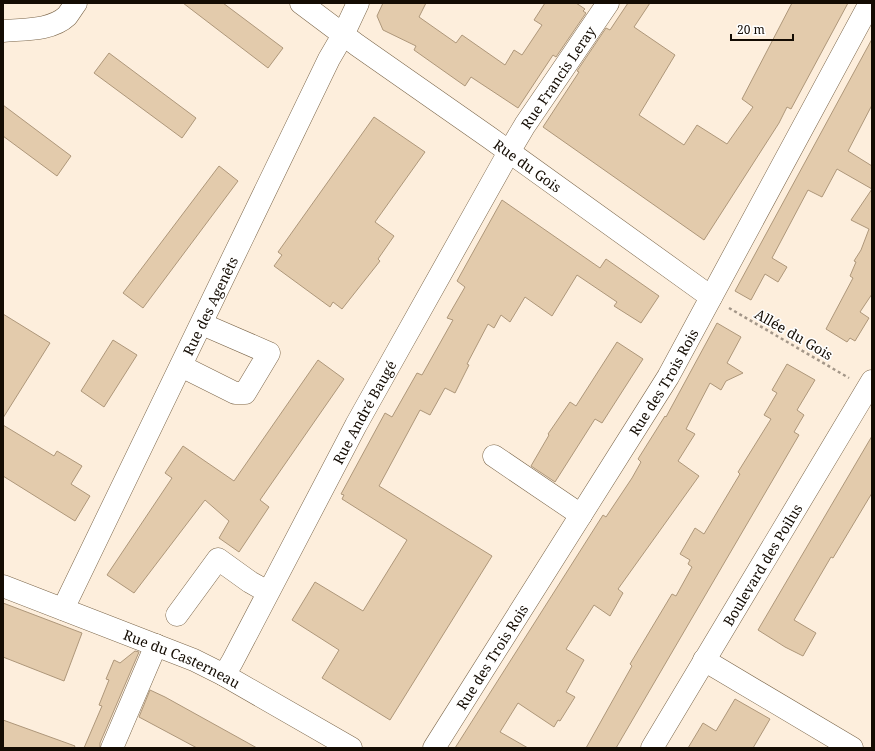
<svg xmlns="http://www.w3.org/2000/svg" width="875" height="751" viewBox="0 0 875 751" font-family="'Noto Serif',serif">
	<style>
		.building { fill: #e3cbac; stroke: #ae977a }
		.lines { fill: none; stroke-linecap: round; stroke-linejoin: round }
		.minor-casing { stroke: #7c674b; stroke-width: 23 }
		.major-casing { stroke: #7c674b; stroke-width: 23 }
		.path { stroke: #a39688; stroke-width: 2.5; stroke-dasharray: 3 3; stroke-linecap: butt }
		.minor { stroke: #fff; stroke-width: 22 }
		.major { stroke: #fff; stroke-width: 22 }
		.labels { text-anchor: middle; dominant-baseline: central; stroke-width: 3; stroke-linejoin: round; paint-order: stroke }
		.street-label { font-size: 14px; fill: #140c03; stroke: #fff }
	</style>
	<rect width="100%" height="100%" fill="#fdeedc"/>
	<path class="building" d="M 183,3 L 223,3 L 283,48 L 268,68 Z
		M 383,3 L 426,3 L 419,17 L 456,43 L 462,35 L 505,65 L 514,50 L 522,55 L 542,25 L 534,20 L 545,3 L 576,3 L 585,9 L 583,11 L 586,13 L 556,57 L 553,55 L 518,108 L 471,77 L 465,86 L 414,50 L 416,46 L 383,30 L 377,16 Z
		M 628,3 L 650,3 L 634,27 L 675,55 L 639,115 L 684,145 L 697,125 L 727,144 L 753,107 L 742,99 L 792,3 L 848,3 L 791,109 L 787,107 L 779,123 L 704,240 L 543,127 L 579,72 L 577,71 L 606,28 L 610,30 Z
		M 872,39 L 872,105 L 848,151 L 872,166 L 872,294 L 860,312 L 869,318 L 855,341 L 850,338 L 847,342 L 826,329 L 853,278 L 850,276 L 856,262 L 854,261 L 861,250 L 869,229 L 851,220 L 872,189 L 837,169 L 822,197 L 808,190 L 772,258 L 787,267 L 778,282 L 765,274 L 751,300 L 735,291 Z
		M 109,53 L 196,118 L 182,138 L 94,73 Z
		M 3,105 L 71,156 L 57,176 L 3,136 Z
		M 374,117 L 425,152 L 375,222 L 394,236 L 378,259 L 380,261 L 342,309 L 333,302 L 330,307 L 274,266 L 282,255 L 278,252 Z
		M 219,166 L 238,181 L 143,308 L 123,293 Z
		M 502,200 L 600,268 L 606,259 L 659,296 L 641,323 L 614,306 L 617,302 L 577,275 L 552,316 L 525,297 L 510,322 L 501,315 L 494,328 L 488,324 L 467,364 L 469,365 L 455,393 L 445,388 L 430,415 L 420,410 L 379,486 L 492,556 L 390,720 L 322,678 L 339,650 L 292,620 L 315,582 L 363,611 L 407,540 L 342,499 L 344,495 L 341,494 L 385,413 L 392,417 L 417,373 L 422,375 L 453,320 L 447,318 L 465,287 L 457,281 Z
		M 3,314 L 50,343 L 3,418 Z
		M 717,323 L 741,337 L 727,363 L 743,373 L 726,381 L 721,390 L 710,383 L 686,429 L 695,434 L 678,461 L 699,476 L 618,589 L 623,593 L 610,616 L 594,605 L 566,649 L 584,660 L 566,692 L 575,697 L 560,721 L 558,720 L 554,727 L 518,703 L 500,732 L 528,748 L 455,748 L 603,515 L 606,517 L 632,478 L 641,462 L 638,459 L 665,416 L 666,417 Z
		M 113,340 L 137,355 L 104,407 L 81,391 Z
		M 617,342 L 643,359 L 602,423 L 595,419 L 555,482 L 531,466 L 549,435 L 548,434 L 570,402 L 576,406 Z
		M 318,360 L 344,379 L 260,500 L 269,507 L 239,552 L 219,538 L 229,521 L 205,500 L 134,593 L 107,575 L 172,478 L 165,473 L 183,446 L 234,481 Z
		M 787,364 L 815,380 L 797,410 L 804,415 L 794,432 L 799,435 L 616,748 L 586,748 L 632,666 L 630,664 L 672,594 L 676,596 L 692,567 L 688,564 L 690,560 L 680,554 L 695,528 L 704,534 L 740,474 L 738,472 L 771,419 L 764,415 L 777,393 L 772,390 Z
		M 3,425 L 54,456 L 57,451 L 82,466 L 71,484 L 90,496 L 75,521 L 3,476 Z
		M 872,436 L 872,493 L 833,558 L 831,557 L 794,620 L 816,633 L 803,656 L 785,647 L 758,630 Z
		M 3,603 L 82,633 L 64,681 L 3,657 Z
		M 135,651 L 139,652 L 100,743 L 100,748 L 84,748 L 102,706 L 99,705 L 109,680 L 106,679 L 114,660 L 120,663 Z
		M 150,690 L 165,697 L 257,748 L 197,748 L 139,717 Z
		M 735,699 L 770,719 L 753,748 L 688,748 L 703,723 L 716,731 Z
		M 3,720 L 75,746 L 74,748 L 3,748 Z"/>
	<g class="lines">
		<defs>
			<g id="minor">
				<path id="s1" d="M 301,3 L 357,45 L 490,138 L 711,297"/>
				<path d="M 3,31 C 23,29 51,31 67,16 C 70,12 73,7 76,3"/>
				<path d="M 181,366 L 235,393 L 245,393 L 269,353 L 202,324"/>
				<path d="M 494,456 L 581,515"/>
				<path id="s2" d="M 3,586 L 194,660 L 224,675 L 351,748"/>
				<path id="s3" d="M 63,609 L 329,59 L 343,35 L 358,3"/>
				<path d="M 177,615 L 218,559 L 250,582 L 268,592"/>
				<path d="M 704,660 L 852,748"/>
				<path id="s4" d="M 224,675 L 232,662 L 356,425 L 509,152 L 525,125 L 608,3"/>
				<path d="M 112,748 L 156,645"/>
				<path id="s5" d="M 434,748 L 668,377 L 870,3"/>
			</g>
			<g id="major">
				<path id="s6" d="M 652,748 L 872,381"/>
			</g>
		</defs>
		<use href="#minor" class="minor-casing"/>
		<use href="#major" class="major-casing"/>
		<path class="path" d="M 729,308 L 849,378"/>
		<use href="#minor" class="minor"/>
		<use href="#major" class="major"/>
	</g>
	<g class="labels">
		<g class="street-label">
			<text stroke="none"><textPath href="#s4" startOffset="685">Rue Francis Leray</textPath></text>
			<text stroke="none"><textPath href="#s1" startOffset="279">Rue du Gois</textPath></text>
			<text stroke="none"><textPath href="#s3" startOffset="337">Rue des Agenêts</textPath></text>
			<text transform="translate(794 334) rotate(30)">Allée du Gois</text>
			<text stroke="none"><textPath href="#s5" startOffset="432">Rue des Trois Rois</textPath></text>
			<text stroke="none"><textPath href="#s4" startOffset="298">Rue André Baugé</textPath></text>
			<text stroke="none"><textPath href="#s6" startOffset="214">Boulevard des Poilus</textPath></text>
			<text stroke="none"><textPath href="#s5" startOffset="108">Rue des Trois Rois</textPath></text>
			<text stroke="none"><textPath href="#s2" startOffset="193">Rue du Casterneau</textPath></text>
		</g>
	</g>
	<rect width="875" height="751" fill="none" stroke="#140c03" stroke-width="8"/>
	<path d="M731 34v6h62v-6" fill="none" stroke="#140c03" stroke-width="2"/>
	<text x="737" y="34" font-size="12" fill="#140c03" stroke="#ffffff" stroke-width="3" paint-order="stroke">20 m</text>
</svg>
